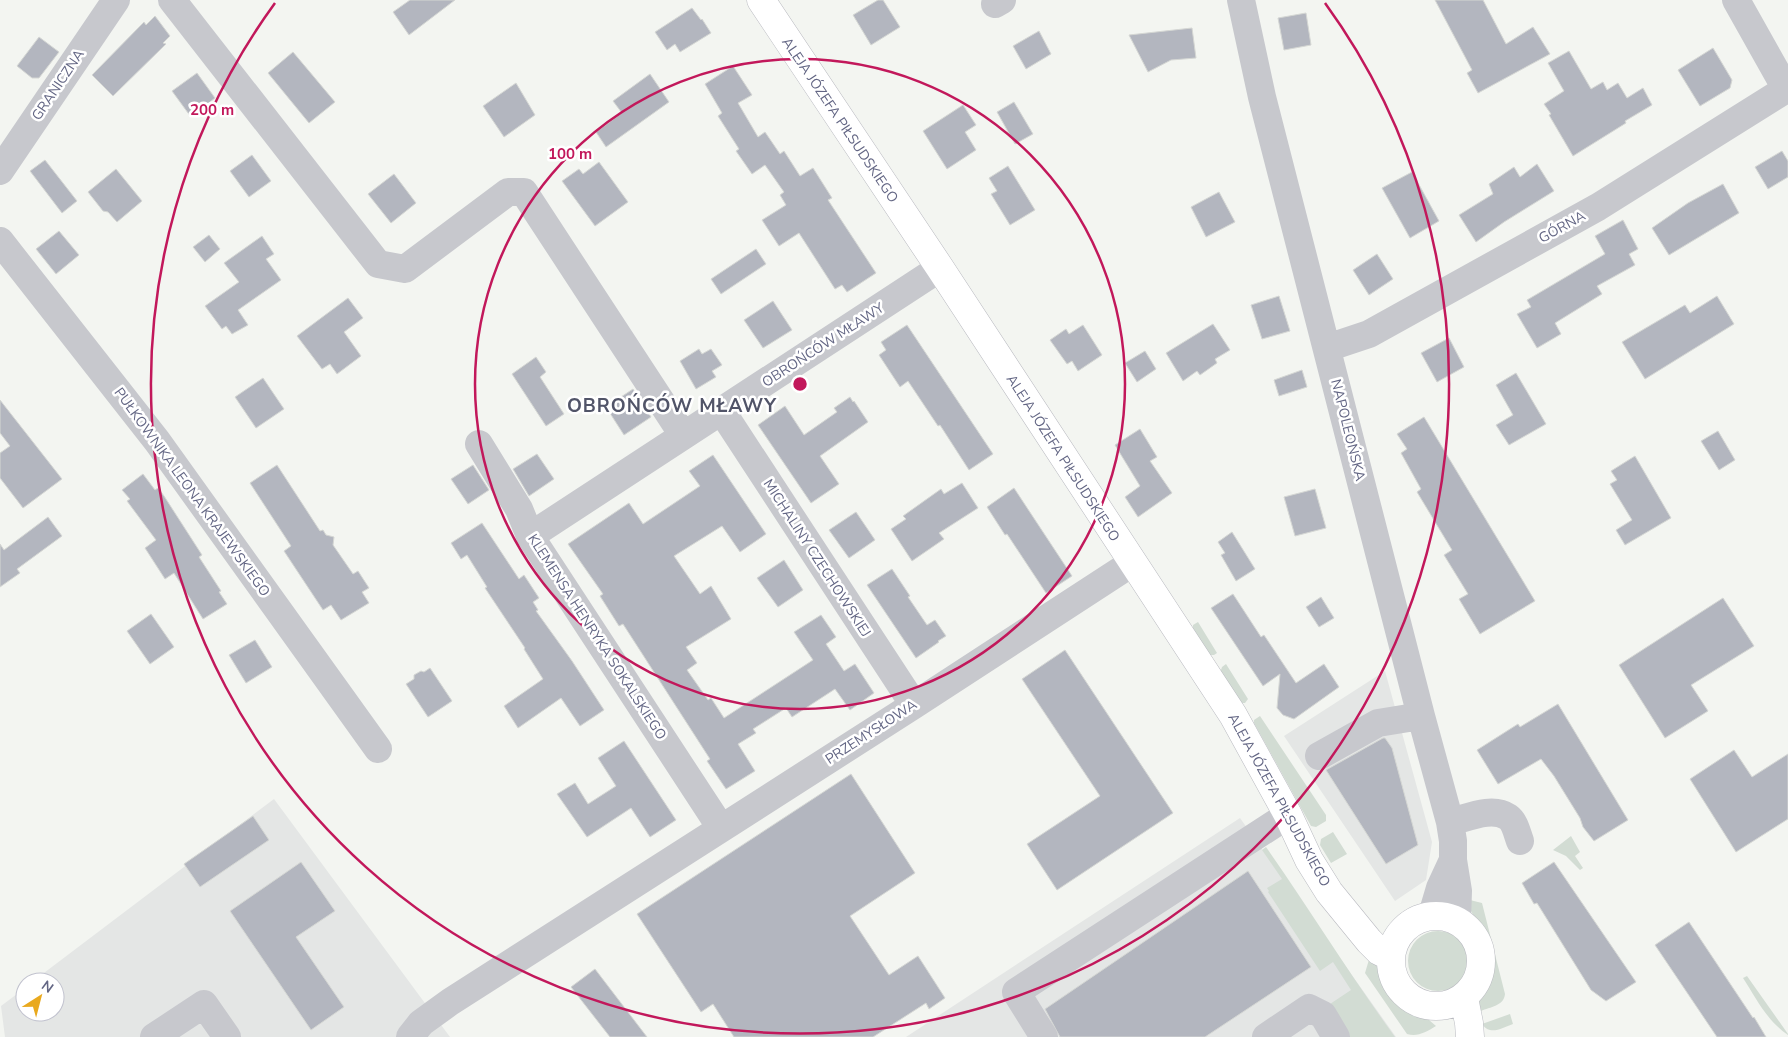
<svg xmlns="http://www.w3.org/2000/svg" width="1788" height="1037" viewBox="0 0 1788 1037" font-family="'Nunito Sans',sans-serif">
	<style>
		.built { fill: #e4e6e5 }
		.green { fill: #d2dcd3 }
		.building { fill: #b3b6bf; stroke: #d5d7d4 }
		.lines { fill: none; stroke-linecap: round; stroke-linejoin: round }
		.major-casing { stroke: #b9bac0; stroke-width: 29 }
		.minor { stroke: #c7c8cd; stroke-width: 28 }
		.major { stroke: #fff; stroke-width: 28 }
		.ring { fill: none; stroke: #c2185b; stroke-width: 2.5 }
		.labels { text-anchor: middle; dominant-baseline: central; stroke-width: 5; stroke-linejoin: round; paint-order: stroke }
		.street-label { font-size: 14px; fill: #636684; stroke: #fff }
		.district-label { font-size: 19px; font-weight: bold; letter-spacing: 1px; fill: #515468; stroke: #fff }
		.centre { fill: #c2185b; stroke: #fff; stroke-width: 2.5 }
		.ring-label { font-size: 15px; text-anchor: middle; font-weight: bold; fill: #c2185b; stroke: #fff; stroke-width: 5; stroke-linejoin: round; paint-order: stroke }
	</style>
	<rect width="100%" height="100%" fill="#f3f5f1"/>
	<path class="built" d="M 1385,671 L 1432,842 L 1426,880 L 1395,901 L 1284,736 Z
		M 274,799 L 450,1037 L 5,1037 L 1,1006 L 25,988 L 25,1012 L 55,1012 L 55,982 L 32,982 Z
		M 1240,818 L 1396,1037 L 906,1037 Z"/>
	<path class="green" d="M 1198,622 L 1217,653 L 1214,655 L 1210,655 L 1193,629 L 1193,625 Z
		M 1226,664 L 1248,699 L 1245,703 L 1241,703 L 1220,673 L 1222,667 Z
		M 1260,716 L 1326,815 L 1326,821 L 1316,827 L 1311,826 L 1254,723 L 1254,720 Z
		M 1333,832 L 1347,854 L 1331,863 L 1320,845 L 1321,839 Z
		M 1571,836 L 1580,852 L 1575,856 L 1583,868 L 1580,870 L 1566,856 L 1553,850 Z
		M 1266,847 C 1310,910 1350,975 1395,1037 L 1345,1037 L 1321,1010 L 1351,990 L 1333,962 L 1320,971 L 1268,892 L 1269,891 L 1267,888 L 1282,879 L 1262,850 Z
		M 1470,900 L 1482,903 L 1505,994 C 1504,1006 1490,1007 1481,1011 L 1478,1002 C 1484,989 1492,979 1494,965 C 1495,955 1490,940 1485,931 C 1478,920 1468,914 1470,900 Z
		M1408 961a30 30 0 1 1 60 0a30 30 0 1 1-60 0Z
		M 1371,953 L 1380,966 L 1393,995 L 1411,1011 L 1429,1020 L 1436,1026 C 1426,1032 1418,1037 1407,1034 L 1365,973 Z
		M 1747,976 L 1788,1034 L 1788,1035 C 1767,1021 1756,998 1743,978 Z
		M 1510,1014 L 1513,1024 C 1502,1028 1490,1036 1482,1024 Z"/>
	<path class="building" d="M 410,0 L 455,0 L 409,35 L 393,12 Z
		M 878,0 L 883,0 L 900,27 L 871,45 L 853,15 Z
		M 1435,0 L 1483,0 L 1506,44 L 1533,27 L 1550,54 L 1478,93 L 1467,73 L 1472,70 Z
		M 692,8 L 701,20 L 702,19 L 711,33 L 680,52 L 675,44 L 667,50 L 655,32 Z
		M 1306,13 L 1311,45 L 1284,50 L 1278,18 Z
		M 155,16 L 170,36 L 163,43 L 166,44 L 113,96 L 92,75 L 144,22 L 146,25 Z
		M 1192,28 L 1196,58 L 1171,60 L 1148,72 L 1129,35 Z
		M 1039,31 L 1051,54 L 1026,69 L 1013,46 Z
		M 39,37 L 59,52 L 39,78 L 32,78 L 17,66 Z
		M 1713,48 L 1732,80 L 1730,88 L 1700,106 L 1678,70 Z
		M 1569,51 L 1591,89 L 1603,82 L 1607,90 L 1618,83 L 1627,98 L 1643,88 L 1652,105 L 1625,121 L 1626,123 L 1573,156 L 1549,115 L 1551,114 L 1544,104 L 1564,91 L 1548,63 Z
		M 293,52 L 335,102 L 309,123 L 268,73 Z
		M 733,66 L 752,95 L 738,103 L 758,137 L 765,132 L 780,154 L 784,151 L 800,176 L 813,168 L 832,198 L 828,200 L 876,273 L 847,292 L 842,285 L 835,289 L 799,233 L 779,246 L 762,220 L 786,205 L 780,195 L 784,192 L 765,165 L 752,174 L 736,151 L 739,149 L 718,116 L 722,113 L 705,84 Z
		M 197,73 L 215,98 L 191,117 L 172,91 Z
		M 650,74 L 669,102 L 606,147 L 596,132 L 622,113 L 613,101 Z
		M 516,83 L 535,115 L 504,137 L 483,106 Z
		M 1014,102 L 1033,134 L 1015,144 L 997,112 Z
		M 963,105 L 976,125 L 965,132 L 976,150 L 947,169 L 923,131 Z
		M 1782,151 L 1788,161 L 1788,177 L 1768,189 L 1755,167 Z
		M 252,155 L 271,181 L 249,197 L 230,171 Z
		M 45,160 L 77,201 L 62,213 L 30,171 Z
		M 599,162 L 628,202 L 595,226 L 562,181 L 579,169 L 583,174 Z
		M 1537,164 L 1554,191 L 1504,222 L 1476,242 L 1459,215 L 1493,194 L 1489,184 L 1514,167 L 1520,177 Z
		M 1008,166 L 1035,210 L 1010,225 L 991,194 L 997,191 L 989,178 Z
		M 116,169 L 142,201 L 117,222 L 108,212 L 103,211 L 88,192 Z
		M 1412,172 L 1439,221 L 1410,238 L 1382,188 Z
		M 394,174 L 416,203 L 391,223 L 368,194 Z
		M 1723,184 L 1739,213 L 1669,255 L 1652,228 L 1688,203 Z
		M 1219,192 L 1235,222 L 1206,237 L 1191,207 Z
		M 1623,220 L 1638,249 L 1629,254 L 1635,265 L 1597,286 L 1602,294 L 1555,323 L 1561,334 L 1537,348 L 1517,314 L 1531,307 L 1527,300 L 1605,254 L 1595,236 Z
		M 59,231 L 79,255 L 56,274 L 36,249 Z
		M 209,235 L 220,249 L 205,262 L 193,247 Z
		M 262,236 L 274,254 L 266,259 L 281,280 L 238,310 L 248,325 L 232,334 L 226,326 L 222,329 L 205,306 L 239,282 L 224,263 Z
		M 756,249 L 766,264 L 721,294 L 711,279 Z
		M 1377,254 L 1393,279 L 1369,295 L 1353,270 Z
		M 1279,296 L 1290,331 L 1262,339 L 1251,305 Z
		M 1717,296 L 1734,324 L 1645,379 L 1622,342 L 1685,305 L 1690,313 Z
		M 348,298 L 363,318 L 344,332 L 361,356 L 337,374 L 330,364 L 322,369 L 297,336 Z
		M 773,301 L 792,330 L 763,348 L 744,320 Z
		M 1213,324 L 1230,350 L 1215,359 L 1217,363 L 1200,375 L 1197,371 L 1183,381 L 1166,353 Z
		M 907,325 L 993,454 L 969,470 L 940,425 L 938,426 L 908,381 L 900,387 L 879,355 L 886,350 L 881,342 Z
		M 1083,325 L 1102,355 L 1078,371 L 1072,361 L 1067,364 L 1050,340 L 1066,329 L 1069,334 Z
		M 1449,338 L 1464,367 L 1437,382 L 1421,353 Z
		M 699,349 L 702,354 L 711,349 L 722,365 L 712,371 L 716,377 L 696,389 L 680,361 Z
		M 1145,351 L 1156,369 L 1137,382 L 1125,363 Z
		M 536,357 L 546,372 L 540,377 L 564,414 L 546,426 L 512,374 Z
		M 1302,370 L 1307,387 L 1279,396 L 1274,380 Z
		M 1516,373 L 1546,424 L 1509,445 L 1496,425 L 1513,415 L 1496,385 Z
		M 263,378 L 284,409 L 256,428 L 235,397 Z
		M 633,389 L 651,417 L 624,435 L 606,407 Z
		M 850,397 L 853,402 L 854,401 L 868,422 L 820,456 L 839,484 L 811,503 L 758,425 L 785,406 L 804,435 L 837,412 L 834,408 Z
		M 0,400 L 62,479 L 23,508 L 0,478 L 0,453 L 10,446 L 0,433 Z
		M 1424,417 L 1535,601 L 1480,634 L 1459,599 L 1468,594 L 1444,555 L 1452,550 L 1417,492 L 1421,489 L 1401,453 L 1407,449 L 1397,434 Z
		M 1140,429 L 1157,457 L 1150,461 L 1172,493 L 1138,517 L 1125,497 L 1140,486 L 1115,445 Z
		M 1718,431 L 1735,460 L 1719,470 L 1701,441 Z
		M 537,454 L 554,479 L 529,496 L 513,469 Z
		M 713,455 L 766,534 L 740,552 L 722,526 L 674,556 L 700,594 L 711,586 L 731,619 L 686,647 L 697,663 L 687,670 L 708,700 L 711,698 L 724,718 L 813,660 L 794,632 L 821,615 L 836,637 L 826,644 L 844,671 L 855,664 L 874,693 L 850,710 L 835,689 L 792,717 L 786,708 L 753,729 L 756,733 L 738,744 L 755,771 L 726,789 L 707,761 L 710,759 L 623,624 L 619,626 L 600,596 L 603,594 L 568,544 L 629,503 L 643,524 L 700,486 L 689,471 Z
		M 1635,456 L 1671,518 L 1625,545 L 1616,530 L 1632,520 L 1610,484 L 1617,480 L 1611,471 Z
		M 277,465 L 320,531 L 323,530 L 326,535 L 334,537 L 333,545 L 353,574 L 358,571 L 369,588 L 362,592 L 369,603 L 341,620 L 331,605 L 323,610 L 284,551 L 291,546 L 250,483 Z
		M 473,465 L 489,490 L 468,504 L 451,479 Z
		M 143,474 L 155,490 L 158,488 L 164,496 L 202,555 L 199,557 L 221,591 L 219,592 L 227,604 L 203,619 L 174,573 L 165,579 L 145,548 L 156,540 L 127,501 L 130,499 L 122,490 Z
		M 962,483 L 978,508 L 939,533 L 944,539 L 912,561 L 891,529 L 906,519 L 903,516 L 941,489 L 944,494 Z
		M 1014,488 L 1072,576 L 1046,593 L 1007,534 L 1005,535 L 987,507 Z
		M 1315,489 L 1326,528 L 1295,536 L 1284,497 Z
		M 856,512 L 875,540 L 849,558 L 829,530 Z
		M 48,517 L 62,536 L 17,569 L 20,573 L 0,587 L 0,544 L 4,550 Z
		M 482,523 L 519,579 L 524,575 L 539,598 L 533,602 L 538,610 L 536,611 L 572,661 L 604,710 L 580,726 L 561,698 L 518,728 L 504,706 L 543,679 L 524,649 L 525,648 L 485,588 L 487,587 L 467,555 L 461,559 L 451,543 Z
		M 1232,532 L 1255,569 L 1236,581 L 1221,555 L 1225,553 L 1218,542 Z
		M 784,560 L 803,590 L 778,607 L 757,578 Z
		M 892,569 L 910,596 L 908,597 L 927,625 L 935,620 L 946,636 L 938,641 L 939,642 L 916,658 L 867,585 Z
		M 1233,594 L 1261,637 L 1264,635 L 1296,683 L 1324,664 L 1339,687 L 1294,719 L 1283,715 L 1277,708 L 1280,674 L 1263,686 L 1211,608 Z
		M 1321,597 L 1334,618 L 1319,627 L 1306,607 Z
		M 1723,598 L 1754,646 L 1691,685 L 1708,711 L 1665,738 L 1619,665 Z
		M 151,614 L 174,647 L 150,664 L 127,631 Z
		M 255,640 L 272,667 L 246,683 L 229,655 Z
		M 1065,650 L 1173,813 L 1057,890 L 1027,844 L 1100,796 L 1022,679 Z
		M 430,668 L 452,701 L 428,717 L 406,684 L 414,679 L 414,675 L 421,671 L 424,672 Z
		M 1558,704 L 1628,820 L 1594,841 L 1583,827 L 1580,818 L 1554,776 L 1541,759 L 1498,784 L 1477,750 L 1518,724 L 1520,727 Z
		M 1383,738 L 1385,738 L 1392,748 L 1418,845 L 1386,864 L 1326,770 Z
		M 624,741 L 676,820 L 650,837 L 631,808 L 587,837 L 557,794 L 575,783 L 588,804 L 616,786 L 598,758 Z
		M 1734,750 L 1752,777 L 1788,754 L 1788,819 L 1736,852 L 1690,779 Z
		M 851,774 L 915,873 L 850,916 L 889,975 L 918,956 L 945,998 L 929,1009 L 926,1003 L 873,1037 L 734,1037 L 713,1004 L 701,1012 L 637,914 Z
		M 253,816 L 269,840 L 200,887 L 184,864 Z
		M 301,862 L 335,911 L 296,937 L 344,1007 L 311,1030 L 230,911 Z
		M 1554,862 L 1636,982 L 1606,1001 L 1591,990 L 1537,903 L 1534,904 L 1522,883 Z
		M 1248,871 L 1311,967 L 1205,1037 L 1060,1037 L 1045,1009 Z
		M 1689,922 L 1753,1018 L 1754,1017 L 1766,1037 L 1717,1037 L 1655,945 Z
		M 595,969 L 647,1037 L 610,1037 L 571,987 Z"/>
	<g class="lines">
		<defs>
			<path id="major" d="M 761,0 L 940,268 L 1233,715 L 1288,815 L 1309,860 L 1329,892 L 1369,941 L 1379,951 L 1391,957
				M1391 961a45 45 0 1 1 90 0a45 45 0 1 1-90 0Z
				M 1464,998 L 1469,1023 L 1470,1037"/>
		</defs>
		<use href="#major" class="major-casing"/>
		<path class="minor" d="M 172,0 L 378,264 L 405,269 L 508,192 L 524,192 L 683,435
			M 1241,0 L 1262,97 L 1421,716 L 1450,822 L 1453,841 L 1453,860 L 1458,891 L 1457,920
			M 1736,0 L 1786,89
			M 995,4 L 1002,0
			M 0,171 L 116,0
			M 0,241 L 157,441 L 378,749
			M 1327,348 L 1369,334 L 1598,207 L 1788,88
			M 721,410 L 914,705
			M 479,444 L 519,509 L 530,536 L 721,828
			M 530,536 L 940,268
			M 1319,756 L 1378,723 L 1421,716
			M 1450,822 C 1467,818 1492,806 1508,817 C 1515,822 1517,833 1520,841
			M 1432,915 L 1440,888 L 1453,860
			M 154,1037 L 204,1004 L 227,1037
			M 410,1037 L 421,1023 L 450,1002 L 914,705 L 1132,563
			M 1044,1037 L 1016,992 L 1288,815
			M 1266,1037 L 1309,1008 L 1323,1015 L 1336,1037"/>
		<use href="#major" class="major"/>
	</g>
	<g class="ring">
		<circle cx="800" cy="384" r="325"/>
		<path d="M1325 3A649 649 0 1 1 275 3"/>
	</g>
	<g class="labels">
		<g class="street-label">
			<text transform="translate(58 85) rotate(-56)">GRANICZNA</text>
			<text transform="translate(840 120) rotate(56)">ALEJA JÓZEFA PIŁSUDSKIEGO</text>
			<text transform="translate(1562 227) rotate(-29)">GÓRNA</text>
			<text transform="translate(823 345) rotate(-33)">OBROŃCÓW MŁAWY</text>
			<text transform="translate(1348 430) rotate(76)">NAPOLEOŃSKA</text>
			<text transform="translate(1063 458) rotate(57)">ALEJA JÓZEFA PIŁSUDSKIEGO</text>
			<text transform="translate(192 492) rotate(54)">PUŁKOWNIKA LEONA KRAJEWSKIEGO</text>
			<text transform="translate(817 558) rotate(57)">MICHALINY CZECHOWSKIEJ</text>
			<text transform="translate(597 637) rotate(57)">KLEMENSA HENRYKA SOKALSKIEGO</text>
			<text transform="translate(871 732) rotate(-33)">PRZEMYSŁOWA</text>
			<text transform="translate(1279 800) rotate(61)">ALEJA JÓZEFA PIŁSUDSKIEGO</text>
		</g>
		<g class="district-label">
			<text x="672" y="406">OBROŃCÓW MŁAWY</text>
		</g>
	</g>
	<circle cx="800" cy="384" r="8" class="centre"/>
	<g class="ring-label">
		<text x="212" y="115">200 m</text>
		<text x="570" y="159">100 m</text>
	</g>
	<g transform="translate(40 997) rotate(36)"><circle r="24" fill="#ffffff" stroke="#c1c2ce"/>
	<path d="M0-4L9 19L0 12L-9 19Z" fill="#e9a91e"/>
	<text y="-8" font-size="14" font-weight="bold" text-anchor="middle" fill="#636684">N</text>
	</g>
</svg>
